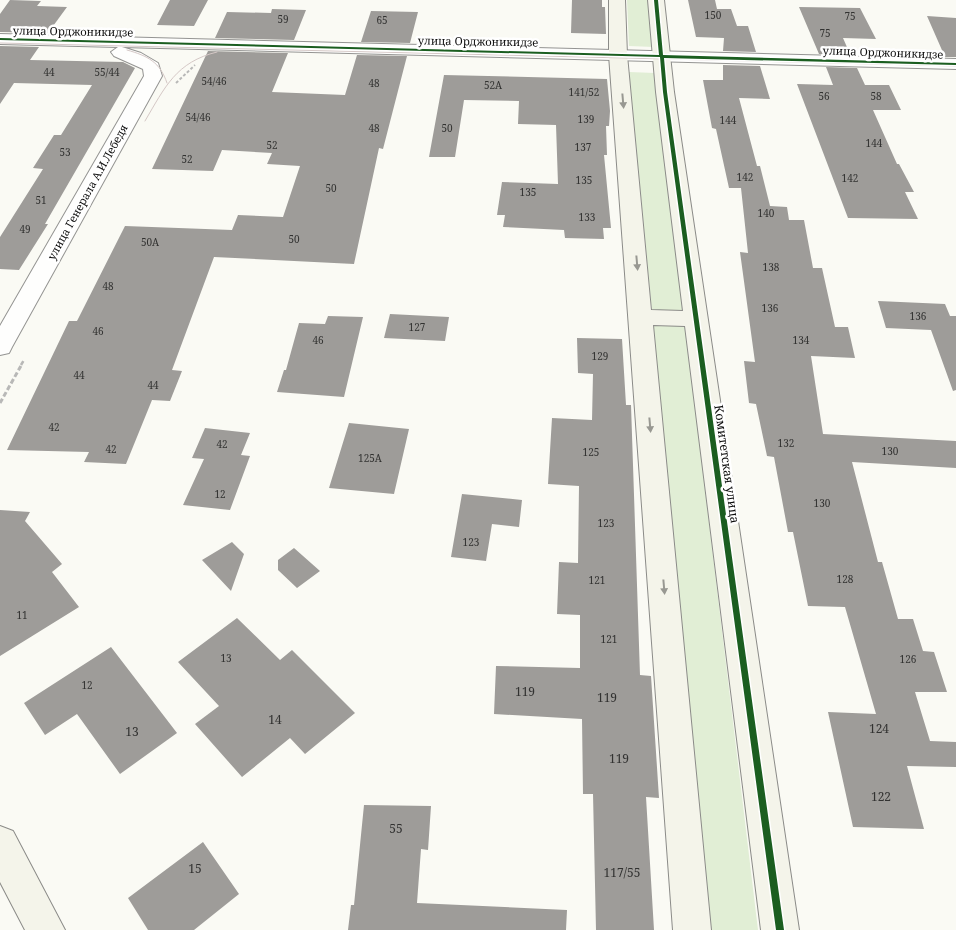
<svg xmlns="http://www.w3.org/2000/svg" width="956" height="930" viewBox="0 0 956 930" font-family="'Noto Serif',serif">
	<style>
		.green { fill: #e1eed5 }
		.building { fill: #9e9c99 }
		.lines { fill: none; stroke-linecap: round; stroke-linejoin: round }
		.street-casing { stroke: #949492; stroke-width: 2 }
		.secondary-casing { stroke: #8b8b88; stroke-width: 2 }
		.path-far2 { stroke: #b8b8b7; stroke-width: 2; stroke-dasharray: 3 2; stroke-linecap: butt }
		.path-far1 { stroke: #b8b8b7; stroke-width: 2.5; stroke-dasharray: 4.5 2; stroke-linecap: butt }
		.path { stroke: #b8b8b7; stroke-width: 3; stroke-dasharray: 5 2.5; stroke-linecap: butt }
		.street { fill: #fefefd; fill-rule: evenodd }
		.secondary { fill: #f4f4ea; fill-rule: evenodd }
		.tram { stroke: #d5c8c6; stroke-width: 1 }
		.cycleway-casing { stroke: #fff; stroke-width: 3 }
		.cycleway { fill: #1b5e20; fill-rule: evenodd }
		.oneway { fill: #989892 }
		.labels { text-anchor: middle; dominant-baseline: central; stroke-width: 5; stroke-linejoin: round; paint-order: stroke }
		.number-label { font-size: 10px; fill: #323231 }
		.far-street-label { font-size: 11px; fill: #0e0e0e; stroke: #fff }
		.street-label { font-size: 12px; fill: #0e0e0e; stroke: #fff }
		.near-number-label { font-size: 12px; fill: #323231 }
	</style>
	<rect width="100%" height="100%" fill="#fafaf4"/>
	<path class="green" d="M 627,0 L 649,0 L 654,47 L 629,46 Z
		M 629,72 L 655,73 L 758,930 L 711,930 Z"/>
	<path class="building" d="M 10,0 L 41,1 L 37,6 L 67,7 L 48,33 L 0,32 L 0,14 Z
		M 170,0 L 208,0 L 194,26 L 157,25 Z
		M 572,0 L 602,0 L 602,7 L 605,7 L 606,34 L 571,33 Z
		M 688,0 L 715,0 L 717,9 L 731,9 L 737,26 L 748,26 L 756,52 L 723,51 L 724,38 L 696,37 Z
		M 799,7 L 860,8 L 876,39 L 843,38 L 850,54 L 819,54 Z
		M 272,9 L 306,10 L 294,40 L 215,38 L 227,12 L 271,13 Z
		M 371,11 L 418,12 L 410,43 L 361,42 Z
		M 927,16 L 956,18 L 956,57 L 945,57 Z
		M 0,46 L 39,47 L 30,60 L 123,62 L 135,68 L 45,224 L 48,224 L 19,270 L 0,269 L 0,237 L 43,169 L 33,168 L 54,135 L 61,135 L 92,85 L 14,83 L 0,104 Z
		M 208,51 L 288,53 L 272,92 L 345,95 L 357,55 L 407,56 L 383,149 L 379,148 L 354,264 L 214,257 L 172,370 L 182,371 L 170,401 L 152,400 L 126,464 L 84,462 L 89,452 L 7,450 L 69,321 L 77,321 L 125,226 L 232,230 L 238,215 L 283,217 L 300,166 L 267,164 L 272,153 L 222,150 L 213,171 L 152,169 Z
		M 723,65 L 760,66 L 770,99 L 739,98 L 757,166 L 760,166 L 770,206 L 787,207 L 789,220 L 804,220 L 813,268 L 822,268 L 835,327 L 848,327 L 855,358 L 811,356 L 823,434 L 956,441 L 956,468 L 852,462 L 878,562 L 882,562 L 898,619 L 913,619 L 923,651 L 934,652 L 947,692 L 915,692 L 930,741 L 956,742 L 956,767 L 907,766 L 924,829 L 853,827 L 828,712 L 876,714 L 845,607 L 808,606 L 793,532 L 788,532 L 774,457 L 767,456 L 756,404 L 749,403 L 744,361 L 755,362 L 740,252 L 748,253 L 741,188 L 729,188 L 716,129 L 712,128 L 703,80 L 723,80 Z
		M 826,67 L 857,68 L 865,85 L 889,85 L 901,110 L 873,110 L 897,164 L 899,164 L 914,192 L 905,192 L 918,219 L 848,218 L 797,84 L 833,85 Z
		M 444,75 L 607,79 L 610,111 L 609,126 L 606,126 L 607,155 L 604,155 L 611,228 L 603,228 L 604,239 L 565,238 L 564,230 L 503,227 L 505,215 L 497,215 L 502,182 L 558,184 L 556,125 L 518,124 L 519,101 L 464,100 L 455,157 L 429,157 Z
		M 878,301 L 945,304 L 950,316 L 956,316 L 956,390 L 953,391 L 931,330 L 886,328 Z
		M 390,314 L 449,317 L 445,341 L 384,338 Z
		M 328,316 L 363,317 L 344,397 L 277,392 L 284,370 L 286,370 L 299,323 L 325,324 Z
		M 577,338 L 622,339 L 626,405 L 631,405 L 640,675 L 651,676 L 659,798 L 646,797 L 654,930 L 596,930 L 593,794 L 583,794 L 582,719 L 494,714 L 496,666 L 580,668 L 580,615 L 557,614 L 559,562 L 578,563 L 579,486 L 548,484 L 552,418 L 592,420 L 593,374 L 578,373 Z
		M 349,423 L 409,429 L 394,494 L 329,488 Z
		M 205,428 L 250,433 L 241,455 L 250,456 L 230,510 L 183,505 L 204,459 L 192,458 Z
		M 462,494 L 522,500 L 519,527 L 492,524 L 486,561 L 451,557 Z
		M 0,510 L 30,512 L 25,521 L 62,564 L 52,572 L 79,607 L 0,656 Z
		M 232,542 L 244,554 L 231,591 L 202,560 Z
		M 294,548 L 320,571 L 297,588 L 278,570 L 278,560 Z
		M 237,618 L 280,660 L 292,650 L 355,713 L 305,754 L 290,738 L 242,777 L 195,724 L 219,706 L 178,662 Z
		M 111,647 L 177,733 L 120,774 L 77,714 L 45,735 L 24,703 Z
		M 364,805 L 431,806 L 428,850 L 421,849 L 417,903 L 567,910 L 566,930 L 348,930 L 351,905 L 354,905 Z
		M 203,842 L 239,894 L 194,930 L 148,930 L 128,898 Z"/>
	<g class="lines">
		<defs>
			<path id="street" d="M 0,34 L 956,59 L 956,69 L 122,47 L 141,53 L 158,63 L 162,76 L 12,347 L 9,353 L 0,355 L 0,326 L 144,76 L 143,69 L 114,56 L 111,52 L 118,47 L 0,44 Z"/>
			<path id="secondary" d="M 609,0 L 625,0 L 627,55 L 651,310 L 683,311 L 656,92 L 648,0 L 664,0 L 674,92 L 799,930 L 761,930 L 685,326 L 653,325 L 711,930 L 673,930 L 609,55 Z
				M 0,826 L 13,831 L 65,930 L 25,930 L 0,882 Z"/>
		</defs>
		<use href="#street" class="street-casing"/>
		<use href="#secondary" class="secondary-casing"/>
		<path class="path-far2" d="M 176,83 L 195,65"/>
		<path class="path-far1" d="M 21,365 L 24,360"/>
		<path class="path" d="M 0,403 L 22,364"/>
		<use href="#street" class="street"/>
		<use href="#secondary" class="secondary"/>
		<path class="tram" d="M 0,43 L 956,66
			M 127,50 C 148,56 160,62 167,83
			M 145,121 C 165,87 176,62 217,52"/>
		<defs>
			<path id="cycleway" d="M 654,0 L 658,0 L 663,55 L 956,63 L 956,65 L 664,58 L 667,92 L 784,930 L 776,930 L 663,92 L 660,57 L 0,40 L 0,38 L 659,55 Z"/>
		</defs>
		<use href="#cycleway" class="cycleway-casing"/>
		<use href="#cycleway" class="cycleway"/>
	</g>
	<defs><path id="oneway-solid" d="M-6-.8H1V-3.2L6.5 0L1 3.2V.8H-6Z" transform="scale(1.25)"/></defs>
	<g class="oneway">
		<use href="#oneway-solid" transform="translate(623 101) rotate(85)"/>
		<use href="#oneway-solid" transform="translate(637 263) rotate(85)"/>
		<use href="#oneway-solid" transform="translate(650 425) rotate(85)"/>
		<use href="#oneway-solid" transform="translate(664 587) rotate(85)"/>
	</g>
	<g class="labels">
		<g class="number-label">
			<text x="713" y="15">150</text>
			<text x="850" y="16">75</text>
			<text x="283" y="19">59</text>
			<text x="382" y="20">65</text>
			<text x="825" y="33">75</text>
			<text x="49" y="72">44</text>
			<text x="107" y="72">55/44</text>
			<text x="214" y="81">54/46</text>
			<text x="374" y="83">48</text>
			<text x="493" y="85">52А</text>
			<text x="584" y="92">141/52</text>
			<text x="824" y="96">56</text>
			<text x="876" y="96">58</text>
			<text x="198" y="117">54/46</text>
			<text x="586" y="119">139</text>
			<text x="728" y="120">144</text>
			<text x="374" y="128">48</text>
			<text x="447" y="128">50</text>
			<text x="874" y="143">144</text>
			<text x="272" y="145">52</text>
			<text x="583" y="147">137</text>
			<text x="65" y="152">53</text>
			<text x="187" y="159">52</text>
			<text x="745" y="177">142</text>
			<text x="850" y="178">142</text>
			<text x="584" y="180">135</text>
			<text x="331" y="188">50</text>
			<text x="528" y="192">135</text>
			<text x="41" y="200">51</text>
			<text x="766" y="213">140</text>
			<text x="587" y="217">133</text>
			<text x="25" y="229">49</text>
			<text x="294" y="239">50</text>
			<text x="150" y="242">50А</text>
			<text x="771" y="267">138</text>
			<text x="108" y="286">48</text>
			<text x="770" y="308">136</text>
			<text x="918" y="316">136</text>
			<text x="417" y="327">127</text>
			<text x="98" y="331">46</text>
			<text x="318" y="340">46</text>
			<text x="801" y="340">134</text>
			<text x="600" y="356">129</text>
			<text x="79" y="375">44</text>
			<text x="153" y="385">44</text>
			<text x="54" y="427">42</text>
			<text x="786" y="443">132</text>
			<text x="222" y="444">42</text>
			<text x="111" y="449">42</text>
			<text x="890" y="451">130</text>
			<text x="591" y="452">125</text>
			<text x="370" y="458">125А</text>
			<text x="220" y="494">12</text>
			<text x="822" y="503">130</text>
			<text x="606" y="523">123</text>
			<text x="471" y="542">123</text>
			<text x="845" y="579">128</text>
			<text x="597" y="580">121</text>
			<text x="22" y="615">11</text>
			<text x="609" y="639">121</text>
			<text x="226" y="658">13</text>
			<text x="908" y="659">126</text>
			<text x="87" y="685">12</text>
		</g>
		<g class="far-street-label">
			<text transform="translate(73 31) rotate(1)">улица Орджоникидзе</text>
			<text transform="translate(478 41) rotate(1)">улица Орджоникидзе</text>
			<text transform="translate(883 52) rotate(2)">улица Орджоникидзе</text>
			<text transform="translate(87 192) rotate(-61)">улица Генерала А.И.Лебедя</text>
		</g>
		<g class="street-label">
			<text transform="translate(727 464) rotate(82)">Комитетская улица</text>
		</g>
		<g class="near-number-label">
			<text x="525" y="691">119</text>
			<text x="607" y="697">119</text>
			<text x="275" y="719">14</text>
			<text x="879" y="728">124</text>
			<text x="132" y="731">13</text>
			<text x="619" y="758">119</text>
			<text x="881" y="796">122</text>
			<text x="396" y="828">55</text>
			<text x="195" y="868">15</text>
			<text x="622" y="872">117/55</text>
		</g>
	</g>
</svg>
